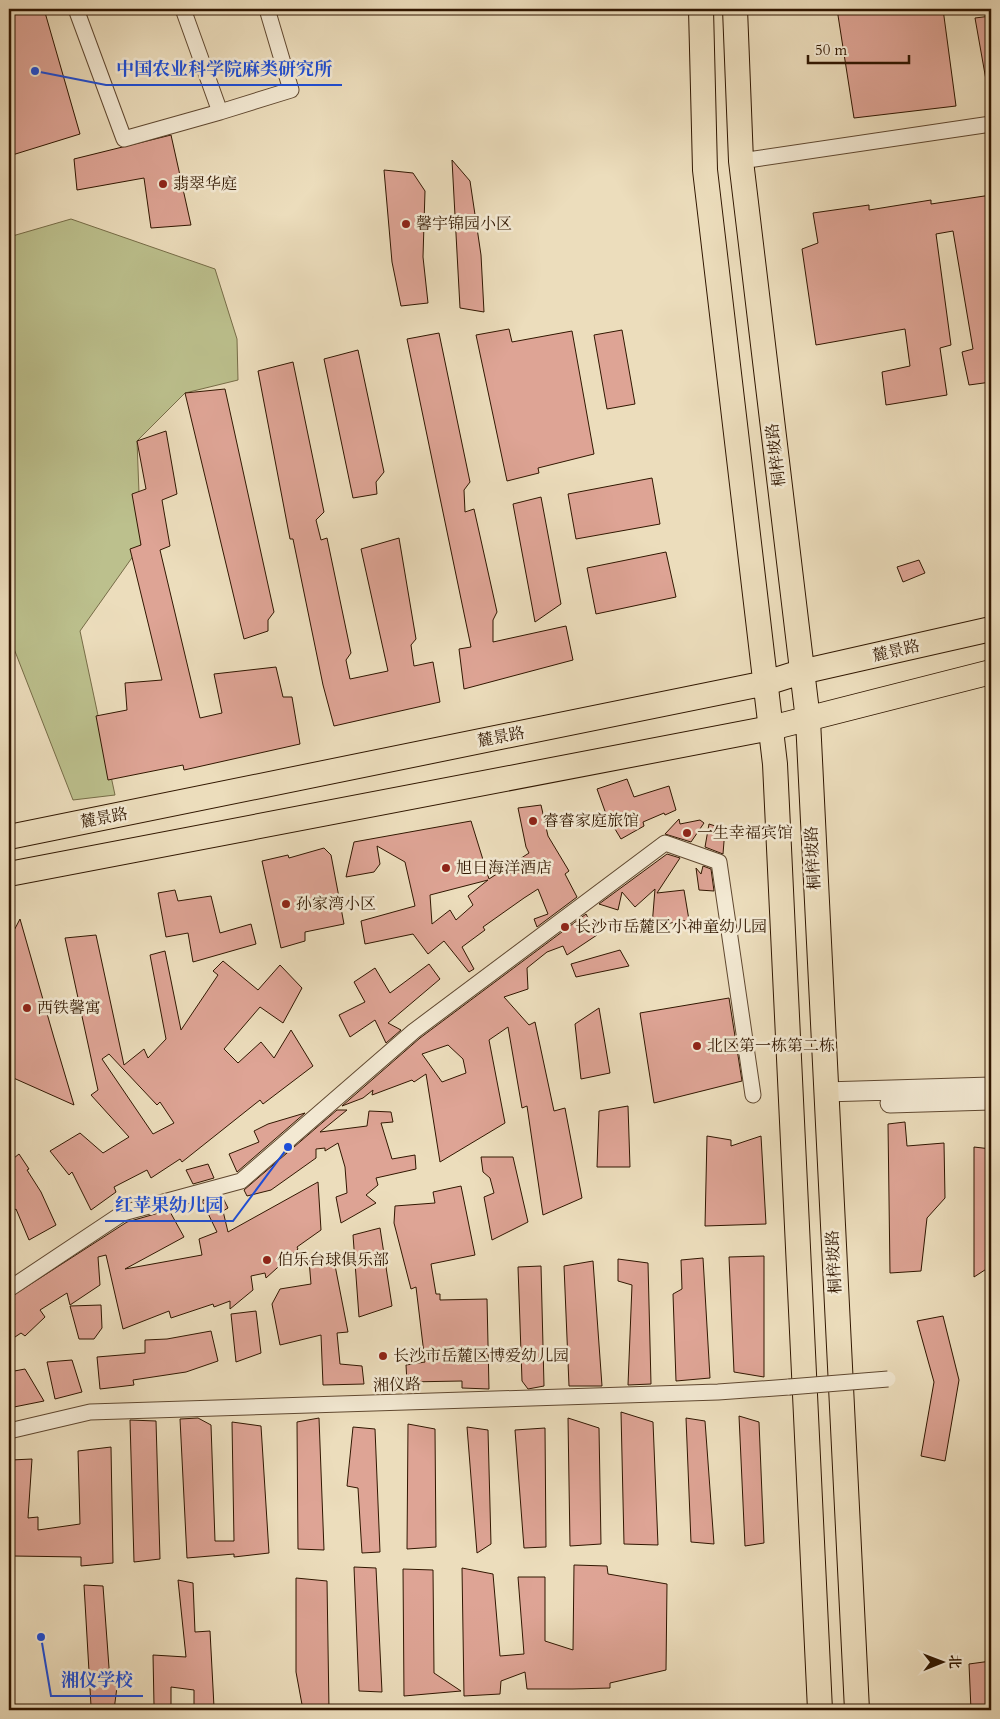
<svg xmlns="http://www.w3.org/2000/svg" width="1000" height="1719" viewBox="0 0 1000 1719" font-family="Cardo,'Noto Serif SC',serif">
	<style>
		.green { fill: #bcc08d; stroke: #766c47 }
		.building { fill: #dea495; stroke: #311701; fill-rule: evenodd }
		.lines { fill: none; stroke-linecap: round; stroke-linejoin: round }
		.minor-casing { stroke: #604830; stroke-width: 17 }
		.tertiary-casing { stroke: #604830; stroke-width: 21 }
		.primary-casing { stroke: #311701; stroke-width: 26 }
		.minor { stroke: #f3e9d3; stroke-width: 15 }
		.tertiary { stroke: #f3e9d3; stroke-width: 19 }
		.primary { stroke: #ecddbc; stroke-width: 24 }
		.minor-bridge-casing { stroke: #604830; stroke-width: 17; stroke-linecap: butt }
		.minor-bridge { stroke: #f3e9d3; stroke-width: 15 }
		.poi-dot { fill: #8f2418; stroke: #f3e9d3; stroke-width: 2 }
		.labels { text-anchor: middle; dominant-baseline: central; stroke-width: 5; stroke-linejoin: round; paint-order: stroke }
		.poi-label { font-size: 16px; fill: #311701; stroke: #f3e9d3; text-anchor: start }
		.street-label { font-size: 16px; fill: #311701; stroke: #f3e9d3 }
		.leader { fill: none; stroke: #1d4ed8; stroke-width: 2 }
		.callout-dot { fill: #1d4ed8; stroke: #f3e9d3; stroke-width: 2 }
		.callout-label { font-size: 18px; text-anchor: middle; font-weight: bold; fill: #1d4ed8; stroke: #f3e9d3; stroke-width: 5; stroke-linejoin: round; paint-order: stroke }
	</style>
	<rect width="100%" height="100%" fill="#ecddbc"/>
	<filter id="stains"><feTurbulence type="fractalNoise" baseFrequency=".004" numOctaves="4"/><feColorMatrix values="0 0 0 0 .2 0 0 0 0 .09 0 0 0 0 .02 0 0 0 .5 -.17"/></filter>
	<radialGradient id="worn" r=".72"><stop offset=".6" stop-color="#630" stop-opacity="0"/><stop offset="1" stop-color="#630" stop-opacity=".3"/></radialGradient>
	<path class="green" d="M 71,219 L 215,269 L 237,339 L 238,380 L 185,393 L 137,441 L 141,545 L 80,631 L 115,795 L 73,800 L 9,636 L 9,237 Z"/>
	<path class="building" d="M 9,9 L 44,9 L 80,134 L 9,156 Z
		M 837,9 L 943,9 L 956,106 L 854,118 Z
		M 991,16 L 991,79 L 986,80 L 975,18 Z
		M 171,135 L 191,225 L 151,228 L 144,178 L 77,190 L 74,159 Z
		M 452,160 L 470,181 L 481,255 L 484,312 L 460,308 Z
		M 384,170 L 413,173 L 425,191 L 423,257 L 428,303 L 401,306 L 392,262 Z
		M 991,195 L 991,331 L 986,332 L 991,382 L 969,385 L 962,352 L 973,349 L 953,231 L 936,234 L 951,345 L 940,348 L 947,395 L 886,405 L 882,372 L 910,366 L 905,329 L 816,345 L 802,249 L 818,243 L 813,213 L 869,205 L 869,210 L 931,200 L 931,204 Z
		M 509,329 L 512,342 L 572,331 L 594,454 L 538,468 L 539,473 L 507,481 L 476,335 Z
		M 622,330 L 635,404 L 607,409 L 594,335 Z
		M 439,333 L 470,482 L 464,490 L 465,512 L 474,509 L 497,612 L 493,620 L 493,642 L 566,626 L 573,660 L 464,689 L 459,649 L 471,647 L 407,339 Z
		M 358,350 L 384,472 L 376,482 L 377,494 L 353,498 L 324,359 Z
		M 293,362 L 324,512 L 316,520 L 321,540 L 327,538 L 351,653 L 346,660 L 350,679 L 388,671 L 361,549 L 399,538 L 416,639 L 411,645 L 414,666 L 433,662 L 440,702 L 334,726 L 323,685 L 293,539 L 290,539 L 258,371 Z
		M 225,389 L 274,612 L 268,620 L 268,631 L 244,639 L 185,393 Z
		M 166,431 L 177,494 L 162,500 L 170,546 L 160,550 L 200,718 L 222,713 L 214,674 L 276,667 L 283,697 L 292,697 L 300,744 L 184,770 L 183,765 L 108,780 L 96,716 L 127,710 L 125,683 L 162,680 L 130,549 L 141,545 L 132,494 L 146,489 L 137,441 Z
		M 652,478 L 660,524 L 576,539 L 568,494 Z
		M 541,497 L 561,604 L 535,622 L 513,504 Z
		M 666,552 L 676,597 L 596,614 L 587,568 Z
		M 919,560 L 925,573 L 903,582 L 897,567 Z
		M 627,779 L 634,797 L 669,786 L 676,810 L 665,815 L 664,813 L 643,822 L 644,826 L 621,839 L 606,814 L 597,789 Z
		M 541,805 L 548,836 L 569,871 L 565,874 L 577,897 L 537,927 L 534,919 L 548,914 L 538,889 L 524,898 L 483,927 L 485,930 L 462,947 L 474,969 L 469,972 L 444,941 L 428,954 L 413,934 L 365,944 L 361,921 L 415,906 L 405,862 L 377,846 L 380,864 L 374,872 L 346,877 L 354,842 L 471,821 L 489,879 L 529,853 L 526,847 L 518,808 ZM 488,880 L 468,896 L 473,905 L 456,920 L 450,910 L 432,924 L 430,895 Z
		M 679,819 L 680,824 L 700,820 L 704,823 L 691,842 L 665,834 Z
		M 709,824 L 725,829 L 723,854 L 705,847 Z
		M 324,848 L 331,855 L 344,924 L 305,932 L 305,941 L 281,948 L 262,861 L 288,855 L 289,858 Z
		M 667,854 L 680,858 L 657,893 L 684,890 L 689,920 L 652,926 L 655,889 L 635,907 L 622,892 L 618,910 L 599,904 Z
		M 703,866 L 711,869 L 714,891 L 699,890 L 696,868 L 701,874 Z
		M 175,890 L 178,901 L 211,896 L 220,933 L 251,924 L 256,944 L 193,962 L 188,933 L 166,937 L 158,893 Z
		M 586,914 L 597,935 L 567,955 L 563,946 L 547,952 L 527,968 L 528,989 L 504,997 L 529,1025 L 535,1022 L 554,1111 L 565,1108 L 582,1198 L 543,1215 L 527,1106 L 522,1108 L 508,1027 L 489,1040 L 505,1123 L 440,1162 L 426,1074 L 414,1082 L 412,1080 L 372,1095 L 373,1090 L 363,1098 L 342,1106 L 420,1038 ZM 448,1045 L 463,1059 L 466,1073 L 442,1082 L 422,1054 Z
		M 20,919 L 54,1038 L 74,1105 L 9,1076 L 9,940 Z
		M 96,935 L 124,1065 L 144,1049 L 148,1058 L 166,1039 L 150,955 L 165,951 L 181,1030 L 218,975 L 213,971 L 223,961 L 258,990 L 280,965 L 302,988 L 283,1023 L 260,1007 L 224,1049 L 238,1063 L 261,1042 L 274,1058 L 291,1030 L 313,1066 L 263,1104 L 260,1100 L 182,1162 L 180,1159 L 151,1178 L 147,1170 L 114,1187 L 116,1192 L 91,1210 L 72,1172 L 69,1175 L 50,1151 L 80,1133 L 103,1153 L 129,1137 L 91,1095 L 98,1090 L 65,938 ZM 109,1054 L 157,1105 L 160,1102 L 174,1123 L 153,1134 L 102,1059 Z
		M 620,950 L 629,966 L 576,977 L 571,964 Z
		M 429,964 L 440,979 L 388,1023 L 401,1030 L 386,1043 L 375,1020 L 350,1037 L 339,1015 L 365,1002 L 354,982 L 375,968 L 390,993 Z
		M 729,998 L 742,1081 L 654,1103 L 640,1013 Z
		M 599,1008 L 610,1073 L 581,1079 L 575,1024 Z
		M 628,1106 L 630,1167 L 597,1167 L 599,1111 Z
		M 337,1110 L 347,1110 L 320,1132 L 367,1126 L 369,1111 L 391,1112 L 393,1122 L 381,1123 L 392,1159 L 415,1155 L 416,1169 L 376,1178 L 378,1185 L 366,1195 L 376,1203 L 341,1223 L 336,1197 L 347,1193 L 345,1167 L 338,1143 L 325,1151 L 325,1148 L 316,1149 L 316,1158 L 271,1190 L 247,1196 L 244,1190 Z
		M 305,1113 L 237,1172 L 229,1154 L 259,1142 L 254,1131 L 268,1124 Z
		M 905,1122 L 907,1146 L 944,1143 L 945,1198 L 927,1218 L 921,1271 L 890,1273 L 888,1124 Z
		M 707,1136 L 731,1140 L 731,1146 L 761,1136 L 766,1224 L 705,1226 Z
		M 974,1147 L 991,1149 L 991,1266 L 974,1277 Z
		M 19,1154 L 29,1169 L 27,1170 L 41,1192 L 56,1225 L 29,1240 L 16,1209 L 13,1211 L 9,1202 L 9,1162 Z
		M 481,1157 L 513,1157 L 528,1222 L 492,1240 L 484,1197 L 494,1193 L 490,1178 L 483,1172 Z
		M 208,1164 L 214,1178 L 193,1184 L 186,1170 Z
		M 318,1182 L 321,1230 L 297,1247 L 298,1249 L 266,1278 L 265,1273 L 251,1276 L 253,1290 L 230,1309 L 230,1301 L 214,1307 L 213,1304 L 171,1318 L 169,1311 L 123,1329 L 106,1255 L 98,1257 L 100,1285 L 70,1305 L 67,1293 L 40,1310 L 45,1317 L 25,1336 L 21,1333 L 9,1341 L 9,1298 L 127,1222 L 169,1210 L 184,1237 L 125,1269 L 202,1255 L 199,1239 L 217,1232 L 202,1201 L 222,1196 L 228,1208 L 223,1211 L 228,1232 Z
		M 461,1186 L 475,1255 L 431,1264 L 436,1294 L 440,1294 L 440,1300 L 487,1299 L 489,1389 L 462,1388 L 462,1381 L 407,1382 L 406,1365 L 425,1362 L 416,1287 L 411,1289 L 394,1223 L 395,1206 L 435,1203 L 433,1192 Z
		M 380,1228 L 392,1306 L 359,1317 L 353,1235 Z
		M 333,1255 L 348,1332 L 337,1333 L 340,1364 L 362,1366 L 364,1384 L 323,1385 L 321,1335 L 280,1345 L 272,1304 L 280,1289 L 311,1284 L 309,1260 Z
		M 764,1256 L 764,1377 L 734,1372 L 729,1257 Z
		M 703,1258 L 710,1378 L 676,1381 L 673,1294 L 682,1289 L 681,1260 Z
		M 618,1259 L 648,1263 L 651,1384 L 628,1385 L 632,1285 L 618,1281 Z
		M 593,1261 L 602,1386 L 569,1386 L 564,1266 Z
		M 541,1266 L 544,1386 L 528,1389 L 522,1381 L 518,1267 Z
		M 101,1305 L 102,1328 L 94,1339 L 79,1339 L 70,1306 Z
		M 256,1311 L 261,1353 L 236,1362 L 231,1314 Z
		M 943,1316 L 959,1380 L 945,1461 L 921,1456 L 934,1382 L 917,1321 Z
		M 211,1331 L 218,1361 L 186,1372 L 133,1380 L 134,1385 L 100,1389 L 97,1357 L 145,1353 L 145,1340 L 167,1339 Z
		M 72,1360 L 82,1392 L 55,1399 L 47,1362 Z
		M 25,1369 L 44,1401 L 9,1408 L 9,1372 Z
		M 621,1412 L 653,1422 L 658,1545 L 624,1544 Z
		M 739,1416 L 759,1422 L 764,1543 L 745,1546 Z
		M 198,1418 L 211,1425 L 215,1541 L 234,1541 L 232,1422 L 261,1426 L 269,1553 L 234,1557 L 234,1554 L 187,1558 L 180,1419 Z
		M 319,1418 L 324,1550 L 298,1549 L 297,1422 Z
		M 568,1418 L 599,1428 L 601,1544 L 570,1546 Z
		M 686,1418 L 705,1421 L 714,1544 L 691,1542 Z
		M 130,1420 L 156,1421 L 160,1559 L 134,1562 Z
		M 408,1424 L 435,1429 L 436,1547 L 407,1549 Z
		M 353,1427 L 375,1429 L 380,1552 L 362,1553 L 358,1488 L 347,1486 Z
		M 467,1427 L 488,1430 L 491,1544 L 477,1553 Z
		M 545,1428 L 546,1547 L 524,1548 L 515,1430 Z
		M 111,1447 L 113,1563 L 81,1566 L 81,1557 L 13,1556 L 11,1460 L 32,1459 L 28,1518 L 38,1517 L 38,1530 L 80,1524 L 78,1451 Z
		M 574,1565 L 607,1566 L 608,1574 L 667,1584 L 666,1670 L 610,1683 L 610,1688 L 573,1689 L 527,1689 L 525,1672 L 501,1681 L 500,1694 L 464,1696 L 462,1568 L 493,1574 L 500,1656 L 524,1654 L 518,1577 L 545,1577 L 545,1641 L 573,1650 Z
		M 354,1567 L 376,1568 L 382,1692 L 359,1691 Z
		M 403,1569 L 433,1570 L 434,1673 L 461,1691 L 404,1696 Z
		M 296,1578 L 327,1581 L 329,1710 L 303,1710 L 296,1672 Z
		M 178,1580 L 193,1583 L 195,1632 L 210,1631 L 214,1707 L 194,1709 L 194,1690 L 171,1687 L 171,1706 L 154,1705 L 153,1655 L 186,1657 Z
		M 84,1585 L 103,1586 L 110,1681 L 117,1687 L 114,1710 L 93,1710 L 91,1706 Z
		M 991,1661 L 991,1710 L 971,1710 L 969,1664 Z"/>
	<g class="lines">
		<defs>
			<path id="minor" d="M 76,9 L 124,139 L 220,112 L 183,9
				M 220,112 L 291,90 L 267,9
				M 741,161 L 991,124
				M 9,1289 L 123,1213 L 241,1181 L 414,1031 L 665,843 L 719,862 L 753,1095
				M 9,1431 L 90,1412 L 718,1392 L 789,1387"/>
			<path id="tertiary" d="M 825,1092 L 991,1087
				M 890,1103 L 991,1100"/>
			<path id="primary" d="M 701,9 L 705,170 L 775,764 L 820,1710
				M 735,9 L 741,161 L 808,720 L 857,1710
				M 9,837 L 766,683 L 801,672 L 991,629
				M 9,874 L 771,728 L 991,672"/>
		</defs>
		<use href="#minor" class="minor-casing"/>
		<use href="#tertiary" class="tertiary-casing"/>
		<use href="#primary" class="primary-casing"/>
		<use href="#minor" class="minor"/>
		<use href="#tertiary" class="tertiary"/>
		<use href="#primary" class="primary"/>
		<defs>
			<path id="minor-bridge" d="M 789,1387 L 888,1379"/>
		</defs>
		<use href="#minor-bridge" class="minor-bridge-casing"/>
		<use href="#minor-bridge" class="minor-bridge"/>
	</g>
	<g class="poi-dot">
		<circle cx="163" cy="184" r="5"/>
		<circle cx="406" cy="224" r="5"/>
		<circle cx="533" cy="821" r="5"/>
		<circle cx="687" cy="833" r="5"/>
		<circle cx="446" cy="868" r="5"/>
		<circle cx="286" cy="904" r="5"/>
		<circle cx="565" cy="927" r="5"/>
		<circle cx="27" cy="1008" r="5"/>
		<circle cx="697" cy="1046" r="5"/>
		<circle cx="267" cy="1260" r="5"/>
		<circle cx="383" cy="1356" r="5"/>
	</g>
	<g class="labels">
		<g class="poi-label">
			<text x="173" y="184">翡翠华庭</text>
			<text x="416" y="224">馨宇锦园小区</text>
			<text x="543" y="821">睿睿家庭旅馆</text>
			<text x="697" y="833">一生幸福宾馆</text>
			<text x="456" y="868">旭日海洋酒店</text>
			<text x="296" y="904">孙家湾小区</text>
			<text x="575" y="927">长沙市岳麓区小神童幼儿园</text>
			<text x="37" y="1008">西铁馨寓</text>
			<text x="707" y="1046">北区第一栋第二栋</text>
			<text x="277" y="1260">伯乐台球俱乐部</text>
			<text x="393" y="1356">长沙市岳麓区博爱幼儿园</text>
		</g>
		<g class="street-label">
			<text transform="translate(776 455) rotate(-97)">桐梓坡路</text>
			<text transform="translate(896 651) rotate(-13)">麓景路</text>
			<text transform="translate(501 737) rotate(-11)">麓景路</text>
			<text transform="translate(104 818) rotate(-11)">麓景路</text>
			<text transform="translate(813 858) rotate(-93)">桐梓坡路</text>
			<text transform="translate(834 1262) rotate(-93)">桐梓坡路</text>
			<text transform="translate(397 1385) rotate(-2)">湘仪路</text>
		</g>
	</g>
	<path class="leader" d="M35 71L106 85H342M288 1147L233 1221H105M41 1637L51 1696H143"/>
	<g class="callout-dot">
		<circle cx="35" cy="71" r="5"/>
		<circle cx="288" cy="1147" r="5"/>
		<circle cx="41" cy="1637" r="5"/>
	</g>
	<g class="callout-label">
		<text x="224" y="75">中国农业科学院麻类研究所</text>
		<text x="169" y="1211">红苹果幼儿园</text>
		<text x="97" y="1686">湘仪学校</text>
	</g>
	<rect width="1000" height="1719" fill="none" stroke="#ecddbc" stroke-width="30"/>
	<rect x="10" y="10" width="980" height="1699" fill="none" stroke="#311701" stroke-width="2.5"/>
	<rect x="15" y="15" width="970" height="1689" fill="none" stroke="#311701"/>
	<g transform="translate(942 1662) rotate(89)" stroke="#f3e9d3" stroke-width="4" paint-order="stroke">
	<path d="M0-4L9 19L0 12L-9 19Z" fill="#311701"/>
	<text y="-8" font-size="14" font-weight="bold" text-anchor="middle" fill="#311701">北</text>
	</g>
	<path d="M808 55v8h101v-8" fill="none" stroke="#311701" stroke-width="2.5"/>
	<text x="815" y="55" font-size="15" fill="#311701" stroke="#f3e9d3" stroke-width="4" paint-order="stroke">50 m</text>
	<rect width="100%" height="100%" filter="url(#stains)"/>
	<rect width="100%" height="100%" fill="url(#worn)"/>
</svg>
